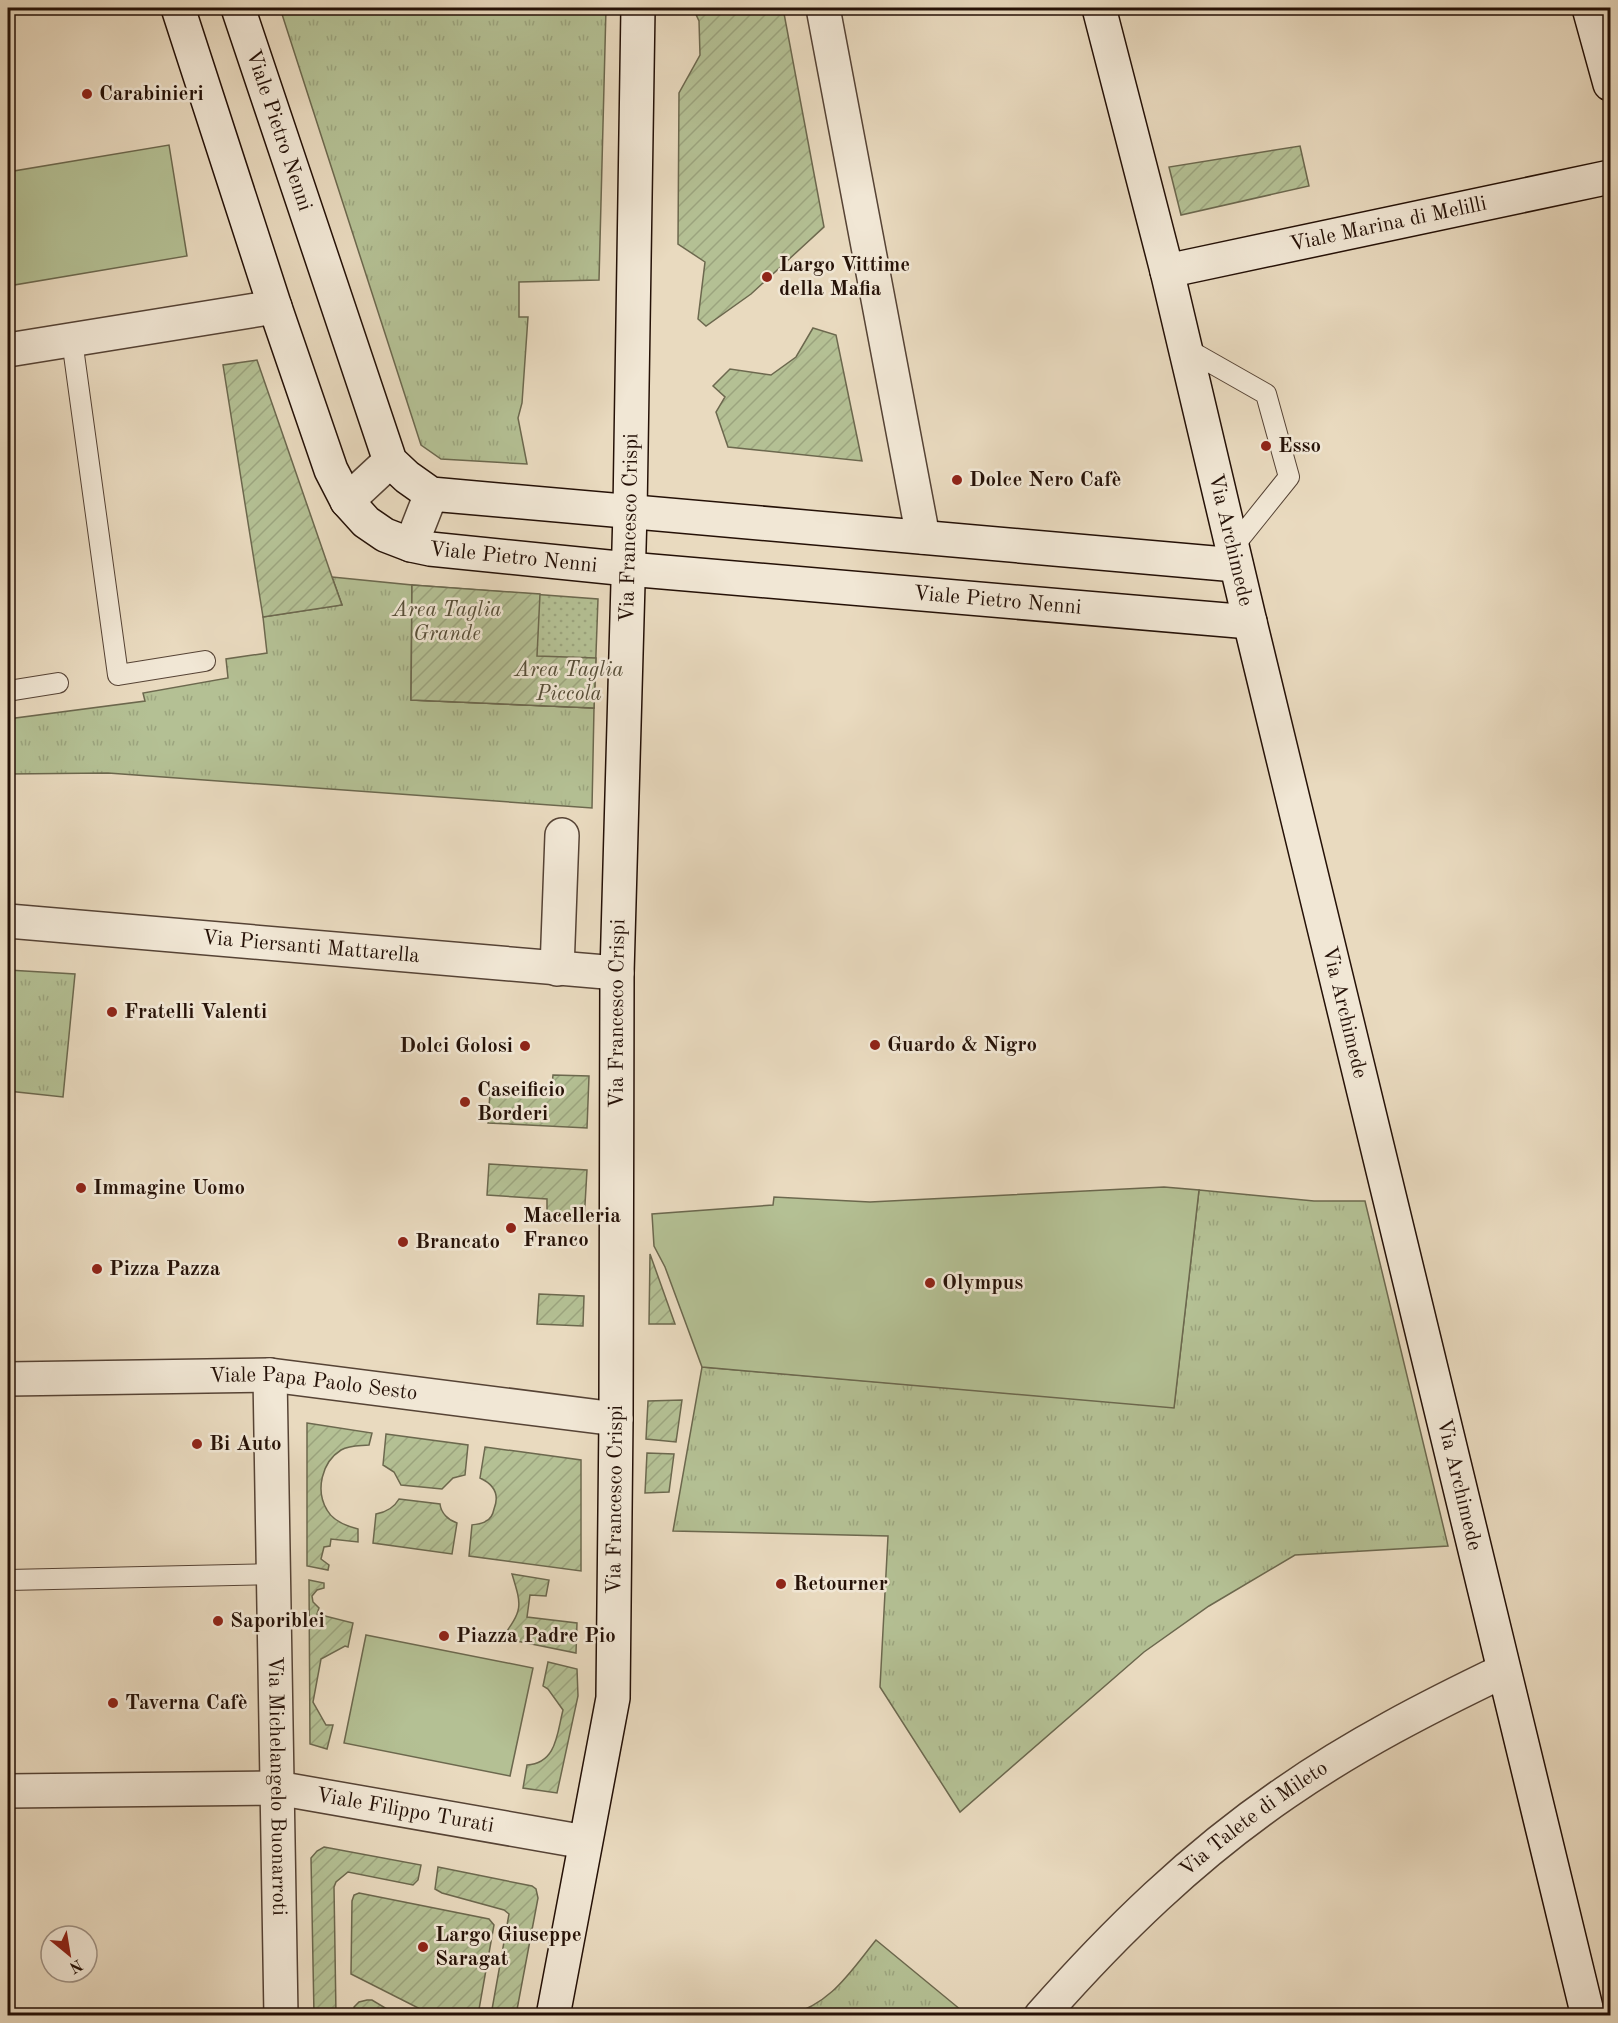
<svg xmlns="http://www.w3.org/2000/svg" width="1618" height="2023" viewBox="0 0 1618 2023" font-family="'Old Standard TT',serif">
	<style>
		.grass { fill: url(#grass-tufts); stroke: #6c684e; stroke-width: 1.5 }
		.park { fill: url(#park-dots); stroke: #6c684e; stroke-width: 1.5 }
		.garden { fill: url(#garden-furrows); stroke: #6c684e; stroke-width: 1.5 }
		.pitch { fill: #b4c094; stroke: #6c684e; stroke-width: 1.5 }
		.lines { fill: none; stroke-linecap: round; stroke-linejoin: round }
		.lane-casing { stroke: #564335; stroke-width: 22 }
		.street-casing { stroke: #564335; stroke-width: 36 }
		.secondary-casing { stroke: #251107; stroke-width: 36 }
		.lane { stroke: #f1e7d5; stroke-width: 20 }
		.street { stroke: #f1e7d5; stroke-width: 33 }
		.secondary { stroke: #f1e7d5; stroke-width: 33 }
		.poi-dot { fill: #8f2418; stroke: #f1e7d5; stroke-width: 2 }
		.labels { text-anchor: middle; dominant-baseline: central; stroke-width: 5; stroke-linejoin: round; paint-order: stroke }
		.poi-label { font-size: 21px; font-weight: bold; fill: #251107; stroke: #f1e7d5; text-anchor: start }
		.street-label { font-size: 21px; fill: #251107; stroke: #f1e7d5 }
		.park-label { font-size: 21px; font-style: italic; fill: #574e38; stroke: #f1e7d5 }
	</style>
	<defs>
		<pattern id="grass-tufts" width="24" height="20" patternUnits="userSpaceOnUse" patternTransform="scale(1.5)"><rect width="24" height="20" fill="#b4c094"/><path d="M3 7l-1-3M5 7V3M7 7l1-3M15 17l-1-3M17 17v-4M19 17l1-3" fill="none" stroke="#9ba47e"/></pattern>
		<pattern id="park-dots" width="8" height="8" patternUnits="userSpaceOnUse" patternTransform="scale(1.5)"><rect width="8" height="8" fill="#b4c094"/><path d="M2 2h.1M6 6h.1" fill="none" stroke="#9ba47e" stroke-width="1.8" stroke-linecap="round"/></pattern>
		<pattern id="garden-furrows" width="10" height="10" patternUnits="userSpaceOnUse" patternTransform="scale(1.5)"><rect width="10" height="10" fill="#b4c094"/><path d="M-1 1l2-2M0 10L10 0M9 11l2-2" fill="none" stroke="#9ba47e"/></pattern>
	</defs>
	<rect width="100%" height="100%" fill="#e9dabf"/>
	<filter id="stains"><feTurbulence type="fractalNoise" baseFrequency=".00333" numOctaves="4"/><feColorMatrix values="0 0 0 0 .2 0 0 0 0 .09 0 0 0 0 .02 0 0 0 .5 -.17"/></filter>
	<radialGradient id="worn" r=".72"><stop offset=".6" stop-color="#630" stop-opacity="0"/><stop offset="1" stop-color="#630" stop-opacity=".3"/></radialGradient>
	<path class="grass" d="M 280,8 L 606,8 L 599,280 L 519,282 L 519,317 L 528,317 L 522,403 L 518,418 L 527,464 L 441,459 L 421,445 Z
		M 332,577 L 412,585 L 412,700 L 594,708 L 592,808 L 108,773 L 8,774 L 8,719 L 145,701 L 143,693 L 228,678 L 226,659 L 267,653 L 263,617 L 342,605 Z
		M 8,970 L 75,974 L 63,1097 L 8,1091 Z
		M 1199,1190 L 1314,1201 L 1365,1201 L 1448,1546 L 1295,1555 L 1209,1606 L 1144,1652 L 960,1812 L 880,1687 L 888,1536 L 673,1531 L 702,1367 L 1174,1407 Z
		M 876,1940 L 961,2010 L 957,2015 L 789,2015 C 831,2004 850,1972 876,1940 Z"/>
	<path class="park" d="M 412,585 L 598,599 L 594,708 L 411,700 Z"/>
	<path class="garden" d="M 693,8 L 783,8 L 824,227 L 751,294 L 706,326 L 698,319 L 705,262 L 678,244 L 679,93 L 700,55 L 699,21 Z
		M 1300,146 L 1309,186 L 1181,215 L 1169,167 Z
		M 813,328 L 836,335 L 862,461 L 728,447 L 716,412 L 725,397 L 713,386 L 730,369 L 771,375 L 796,357 Z
		M 257,360 L 332,577 L 342,605 L 263,617 L 223,365 Z
		M 412,585 L 540,594 L 537,656 L 596,658 L 594,708 L 411,700 Z
		M 553,1075 L 589,1076 L 587,1128 L 488,1123 L 490,1092 L 551,1095 Z
		M 489,1164 L 587,1170 L 584,1222 L 547,1219 L 547,1199 L 487,1195 Z
		M 650,1254 L 675,1324 L 649,1324 Z
		M 539,1294 L 584,1296 L 583,1326 L 537,1324 Z
		M 682,1400 L 676,1442 L 646,1439 L 648,1401 Z
		M 307,1423 L 372,1433 L 369,1445 C 359,1446 350,1445 341,1450 C 322,1462 315,1490 327,1510 C 333,1521 346,1526 358,1529 L 358,1542 L 331,1539 L 330,1546 L 324,1547 L 321,1559 L 329,1565 L 328,1570 L 307,1566 Z
		M 386,1434 L 468,1445 L 465,1475 L 453,1478 L 442,1489 L 401,1485 L 394,1472 L 383,1465 Z
		M 485,1447 L 581,1460 L 581,1571 L 469,1556 L 472,1525 C 477,1524 483,1524 486,1521 C 491,1519 493,1514 494,1509 C 500,1494 493,1484 480,1478 Z
		M 647,1453 L 674,1454 L 669,1492 L 645,1493 Z
		M 399,1499 L 440,1504 C 441,1513 448,1520 457,1523 L 452,1554 L 373,1543 L 376,1514 C 387,1512 394,1508 399,1499 Z
		M 512,1574 L 549,1580 L 546,1596 L 530,1595 L 527,1617 L 577,1623 L 576,1653 L 502,1638 C 523,1609 522,1607 512,1574 Z
		M 309,1580 L 324,1583 L 324,1588 L 317,1590 L 312,1596 L 313,1602 L 319,1608 L 317,1614 L 353,1623 L 348,1647 L 345,1646 L 321,1659 L 313,1702 L 326,1725 L 333,1725 L 327,1749 L 310,1744 Z
		M 548,1662 L 577,1669 L 578,1696 L 557,1793 L 523,1788 L 527,1765 C 557,1763 557,1733 563,1710 L 548,1689 L 543,1686 Z
		M 324,1847 L 421,1865 L 418,1880 L 413,1885 L 348,1872 L 336,1882 L 334,1887 L 336,2015 L 314,2015 L 311,1858 L 317,1851 Z
		M 438,1867 L 532,1886 L 536,1889 L 538,1898 L 516,2015 L 491,2015 L 509,1914 L 504,1910 L 442,1893 L 435,1889 Z
		M 359,1893 L 489,1919 L 494,1925 L 478,2015 L 432,2015 L 351,1974 L 352,1901 L 354,1895 Z
		M 367,2000 L 372,2000 L 397,2015 L 354,2015 L 354,2007 L 359,2002 Z"/>
	<path class="pitch" d="M 169,145 L 187,256 L 8,286 L 8,172 Z
		M 1164,1187 L 1199,1190 L 1174,1408 L 702,1367 L 665,1267 L 654,1246 L 652,1214 L 773,1205 L 774,1197 L 870,1202 Z
		M 366,1635 L 533,1668 L 510,1776 L 344,1743 Z"/>
	<g class="lines">
		<defs>
			<path id="lane" d="M 72,340 L 118,675 L 205,661
				M 1185,348 L 1266,394 L 1289,477 L 1232,548
				M 8,691 L 58,683
				M 8,1580 L 274,1574"/>
			<g id="street">
				<path d="M 823,8 L 923,537"/>
				<path d="M 8,350 L 275,307"/>
				<path d="M 347,501 L 390,461"/>
				<path d="M 411,545 L 431,494"/>
				<path id="s1" d="M 8,921 L 617,973"/>
				<path d="M 557,969 L 562,835"/>
				<path id="s2" d="M 270,1375 L 281,2016"/>
				<path id="s3" d="M 8,1379 L 270,1375 L 616,1419"/>
				<path id="s4" d="M 8,1791 L 277,1788 L 585,1842"/>
				<path id="s5" d="M 1041,2016 C 1115,1932 1193,1856 1285,1793 C 1354,1745 1428,1707 1503,1671"/>
			</g>
			<g id="secondary">
				<path id="s6" d="M 178,8 L 275,307 L 331,470 L 347,501 L 366,522 L 385,535 L 411,545 L 430,549 L 628,569 L 1250,622"/>
				<path id="s7" d="M 238,8 L 390,461 L 407,477 L 431,494 L 1236,565"/>
				<path id="s8" d="M 1099,8 L 1167,271 L 1250,622 L 1588,2016"/>
				<path d="M 1589,8 L 1610,84"/>
				<path id="s9" d="M 1167,271 L 1610,177"/>
				<path id="s10" d="M 553,2016 L 613,1698 L 616,1419 L 617,973 L 630,512 L 638,8"/>
			</g>
		</defs>
		<use href="#lane" class="lane-casing"/>
		<use href="#street" class="street-casing"/>
		<use href="#secondary" class="secondary-casing"/>
		<use href="#lane" class="lane"/>
		<use href="#street" class="street"/>
		<use href="#secondary" class="secondary"/>
	</g>
	<g class="poi-dot">
		<circle cx="87" cy="94" r="6"/>
		<circle cx="767" cy="277" r="6"/>
		<circle cx="1266" cy="446" r="6"/>
		<circle cx="957" cy="480" r="6"/>
		<circle cx="112" cy="1012" r="6"/>
		<circle cx="875" cy="1045" r="6"/>
		<circle cx="525" cy="1046" r="6"/>
		<circle cx="465" cy="1102" r="6"/>
		<circle cx="81" cy="1188" r="6"/>
		<circle cx="511" cy="1228" r="6"/>
		<circle cx="403" cy="1242" r="6"/>
		<circle cx="97" cy="1269" r="6"/>
		<circle cx="930" cy="1283" r="6"/>
		<circle cx="197" cy="1444" r="6"/>
		<circle cx="781" cy="1584" r="6"/>
		<circle cx="218" cy="1621" r="6"/>
		<circle cx="444" cy="1636" r="6"/>
		<circle cx="113" cy="1703" r="6"/>
		<circle cx="423" cy="1947" r="6"/>
	</g>
	<g class="labels">
		<g class="poi-label">
			<text x="99" y="94">Carabinieri</text>
			<text x="779" y="265">Largo Vittime<tspan x="779" dy="24">della Mafia</tspan></text>
			<text x="1278" y="446">Esso</text>
			<text x="969" y="480">Dolce Nero Cafè</text>
			<text x="124" y="1012">Fratelli Valenti</text>
			<text x="887" y="1045">Guardo &amp; Nigro</text>
			<text x="513" y="1046" text-anchor="end">Dolci Golosi</text>
			<text x="477" y="1090">Caseificio<tspan x="477" dy="24">Borderi</tspan></text>
			<text x="93" y="1188">Immagine Uomo</text>
			<text x="523" y="1216">Macelleria<tspan x="523" dy="24">Franco</tspan></text>
			<text x="415" y="1242">Brancato</text>
			<text x="109" y="1269">Pizza Pazza</text>
			<text x="942" y="1283">Olympus</text>
			<text x="209" y="1444">Bi Auto</text>
			<text x="793" y="1584">Retourner</text>
			<text x="230" y="1621">Saporiblei</text>
			<text x="456" y="1636">Piazza Padre Pio</text>
			<text x="125" y="1703">Taverna Cafè</text>
			<text x="435" y="1935">Largo Giuseppe<tspan x="435" dy="24">Saragat</tspan></text>
		</g>
		<g class="street-label">
			<text stroke="none"><textPath href="#s7" startOffset="129">Viale Pietro Nenni</textPath></text>
			<text stroke="none"><textPath href="#s9" startOffset="226">Viale Marina di Melilli</textPath></text>
			<text stroke="none"><textPath href="#s10" startOffset="1494">Via Francesco Crispi</textPath></text>
			<text stroke="none"><textPath href="#s8" startOffset="548">Via Archimede</textPath></text>
			<text stroke="none"><textPath href="#s6" startOffset="704">Viale Pietro Nenni</textPath></text>
			<text stroke="none"><textPath href="#s6" startOffset="1190">Viale Pietro Nenni</textPath></text>
			<text stroke="none"><textPath href="#s1" startOffset="304">Via Piersanti Mattarella</textPath></text>
			<text stroke="none"><textPath href="#s8" startOffset="1034">Via Archimede</textPath></text>
			<text stroke="none"><textPath href="#s10" startOffset="1008">Via Francesco Crispi</textPath></text>
			<text stroke="none"><textPath href="#s3" startOffset="306">Viale Papa Paolo Sesto</textPath></text>
			<text stroke="none"><textPath href="#s8" startOffset="1520">Via Archimede</textPath></text>
			<text stroke="none"><textPath href="#s10" startOffset="522">Via Francesco Crispi</textPath></text>
			<text stroke="none"><textPath href="#s2" startOffset="411">Via Michelangelo Buonarroti</textPath></text>
			<text stroke="none"><textPath href="#s4" startOffset="399">Viale Filippo Turati</textPath></text>
			<text stroke="none"><textPath href="#s5" startOffset="291">Via Talete di Mileto</textPath></text>
		</g>
		<g class="park-label">
			<text x="447" y="610">Area Taglia<tspan x="447" dy="24">Grande</tspan></text>
			<text x="569" y="670">Area Taglia<tspan x="569" dy="24">Piccola</tspan></text>
		</g>
	</g>
	<rect width="1618" height="2023" fill="none" stroke="#e9dabf" stroke-width="30"/>
	<rect x="9" y="9" width="1600" height="2005" fill="none" stroke="#251107" stroke-width="3"/>
	<rect x="15" y="15" width="1588" height="1993" fill="none" stroke="#251107" stroke-width="1.5"/>
	<g transform="translate(69 1954) rotate(150)"><circle r="28" fill="#f1e7d5" stroke="#9f9183" stroke-width="1.5"/>
	<path d="M0-4.5L10 22L0 15L-10 22Z" fill="#8f2418"/>
	<text y="-9" font-size="16" font-weight="bold" text-anchor="middle" fill="#251107">N</text>
	</g>
	<rect width="100%" height="100%" filter="url(#stains)"/>
	<rect width="100%" height="100%" fill="url(#worn)"/>
</svg>
